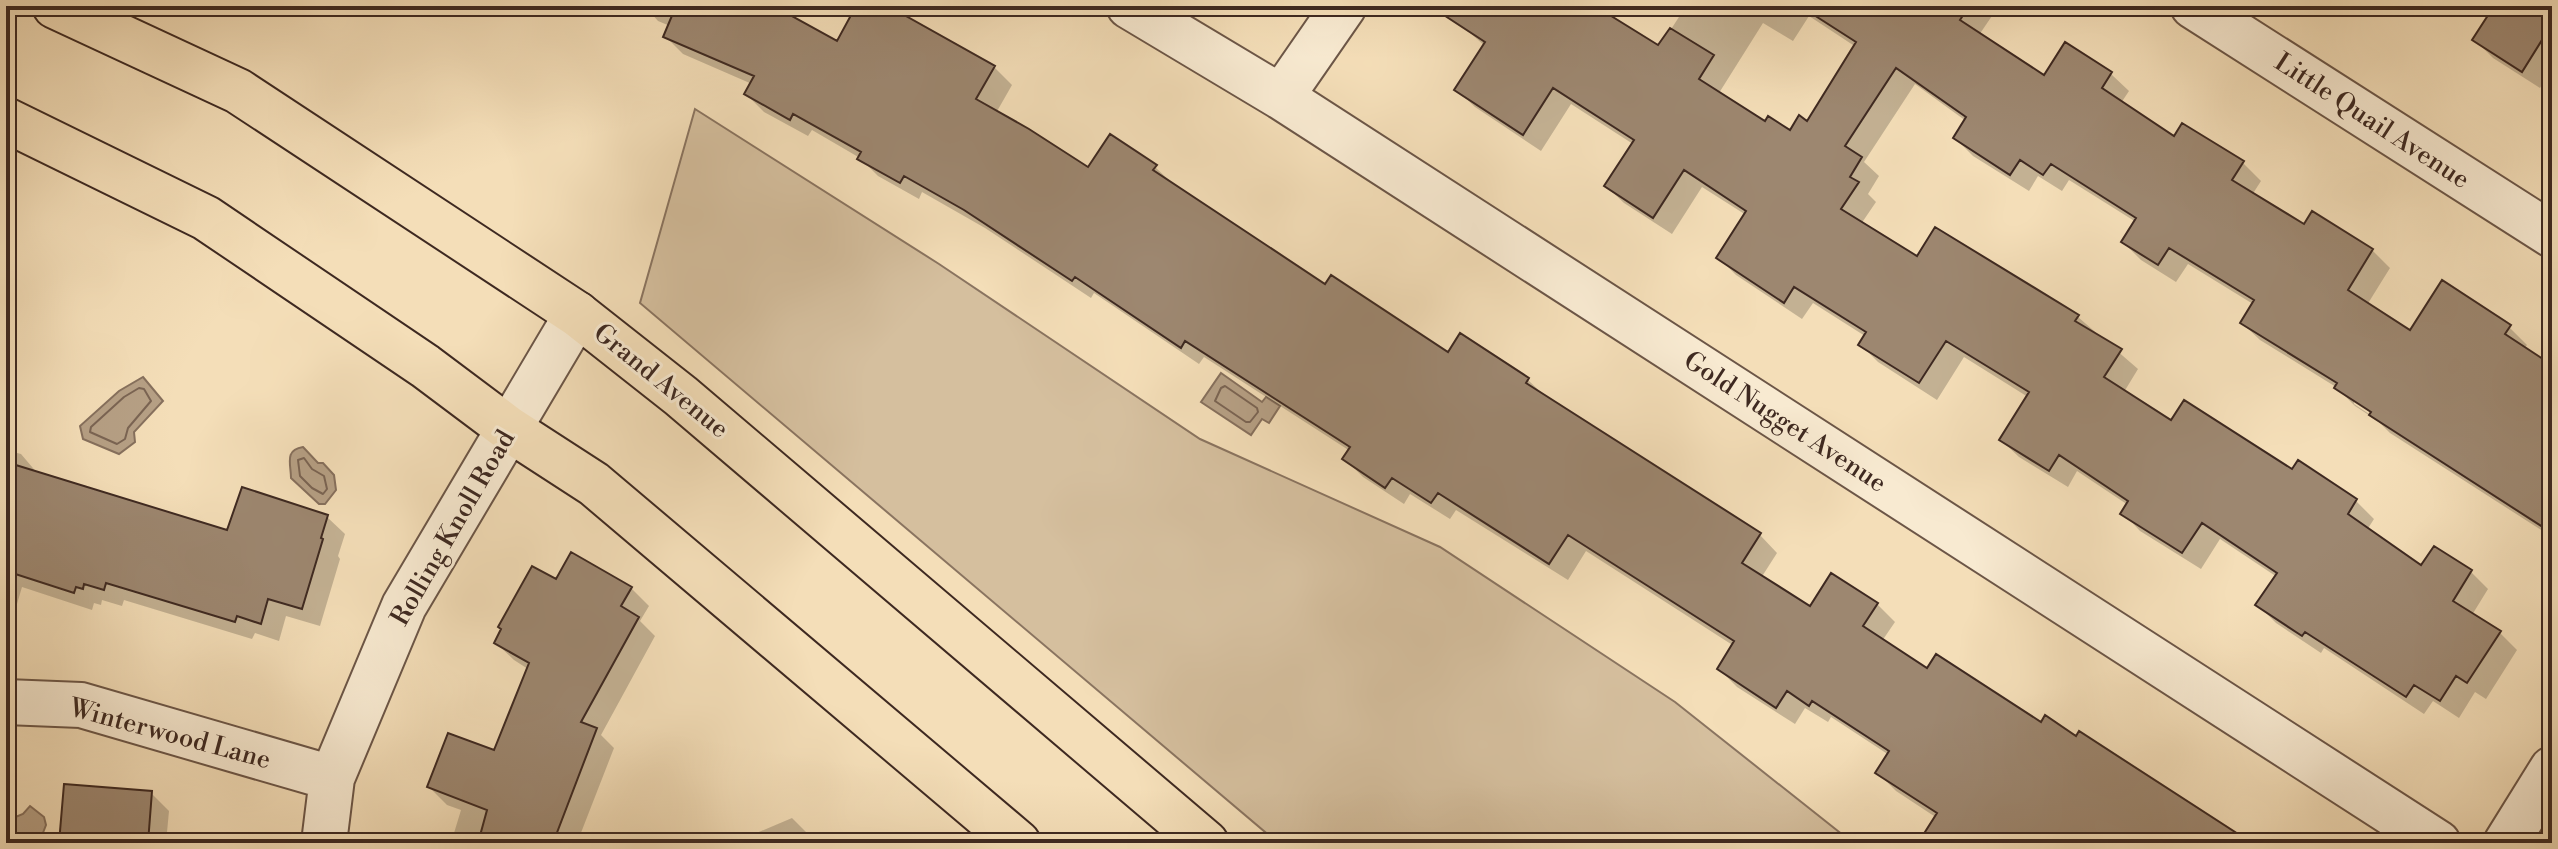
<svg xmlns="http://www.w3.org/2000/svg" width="2558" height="849" viewBox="0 0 2558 849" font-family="'Libre Bodoni',serif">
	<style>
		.green { fill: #d5bf9e; stroke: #8a7460; stroke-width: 2 }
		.water { fill: #b6a085; stroke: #86705d; stroke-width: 2 }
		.shadow { fill: #0003; fill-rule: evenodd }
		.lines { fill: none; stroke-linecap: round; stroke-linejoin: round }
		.shore { stroke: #7a6453; stroke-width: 2 }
		.building { fill: #9d8770; stroke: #3e2921; stroke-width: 2 }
		.street-casing { stroke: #6c5647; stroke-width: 48 }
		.primary-casing { stroke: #3e2921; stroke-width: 48 }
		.street { stroke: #f8ead1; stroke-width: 44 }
		.primary { stroke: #f4deb8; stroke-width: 44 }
		.labels { text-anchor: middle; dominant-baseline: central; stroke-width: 6; stroke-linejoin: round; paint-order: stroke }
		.street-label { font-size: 26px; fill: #3e2921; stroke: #f8ead1 }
	</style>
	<rect width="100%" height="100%" fill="#f4deb8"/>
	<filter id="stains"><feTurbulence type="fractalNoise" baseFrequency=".0025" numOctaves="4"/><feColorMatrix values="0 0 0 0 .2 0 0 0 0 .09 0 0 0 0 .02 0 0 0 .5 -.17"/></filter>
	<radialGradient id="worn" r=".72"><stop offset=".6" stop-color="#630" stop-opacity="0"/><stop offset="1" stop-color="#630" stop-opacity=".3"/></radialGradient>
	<path class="green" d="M 695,109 L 939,264 L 1200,439 L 1440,547 L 1675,702 L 1853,843 L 1278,843 L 640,303 Z"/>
	<path class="water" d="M 1221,373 L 1262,402 L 1266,397 L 1280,406 L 1269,423 L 1262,419 L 1251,435 L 1201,402 Z
		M 143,377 L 163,401 L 134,432 L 135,442 L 119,454 L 83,439 L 80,426 L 119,391 Z
		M 303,447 L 318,463 L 323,463 L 334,475 L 336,490 L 325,504 L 319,504 L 291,478 C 291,464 284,450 303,447 Z
		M 30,806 L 44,817 L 46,825 L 39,843 L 13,843 L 13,818 L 23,814 Z"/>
	<path class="shadow" d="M 634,6 L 790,6 L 786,15 L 837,44 L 858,6 L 884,6 L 994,67 L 1012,85 L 996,113 L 1089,170 L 1155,167 L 1173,184 L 1326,287 L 1448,355 L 1461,336 L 1528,380 L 1547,398 L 1760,535 L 1777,553 L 1761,578 L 1810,608 L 1877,604 L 1895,622 L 1882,641 L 1928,671 L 2042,725 L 2248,843 L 1920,843 L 1937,818 L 1896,791 L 1878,773 L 1889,755 L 1831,717 L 1828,722 L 1805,708 L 1795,724 L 1737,687 L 1719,669 L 1734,646 L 1586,551 L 1568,580 L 1456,510 L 1450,519 L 1410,494 L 1404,504 L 1363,477 L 1345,459 L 1350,451 L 1204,357 L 1199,364 L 1094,293 L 1091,298 L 985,228 L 922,192 L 919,199 L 878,176 L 860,158 L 812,130 L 808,136 L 764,112 L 746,94 L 752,84 L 683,54 L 665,36 L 670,26 L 658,21 L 650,12 Z
		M 1471,6 L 1592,6 L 1659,48 L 1686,6 L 1987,6 L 1994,13 L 1979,35 L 2044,78 L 2111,74 L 2129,91 L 2121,103 L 2175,138 L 2243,163 L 2261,181 L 2252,195 L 2305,227 L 2372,250 L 2390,268 L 2367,305 L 2411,333 L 2509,327 L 2527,345 L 2524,349 L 2552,367 L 2552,537 L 2390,433 L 2378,421 L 2355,406 L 2336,387 L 2260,340 L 2242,323 L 2253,304 L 2188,264 L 2176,282 L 2141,260 L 2123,242 L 2136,222 L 2069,180 L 2062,191 L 2038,176 L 2029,191 L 1973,156 L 1955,138 L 1966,121 L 1915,84 L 1864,162 L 1879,176 L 1868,194 L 1876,202 L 1861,224 L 1917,259 L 2078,317 L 2138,369 L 2124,392 L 2172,423 L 2293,472 L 2356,501 L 2374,519 L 2367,530 L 2422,568 L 2471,572 L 2488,589 L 2472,615 L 2499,632 L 2517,650 L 2486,699 L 2475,692 L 2459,718 L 2433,701 L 2424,714 L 2324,648 L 2321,653 L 2276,623 L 2258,605 L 2277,577 L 2220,539 L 2201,569 L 2140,531 L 2123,513 L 2128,505 L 2077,471 L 2068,487 L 2019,457 L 2001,440 L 2028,397 L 1964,357 L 1937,400 L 1878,362 L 1860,344 L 1865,336 L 1813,303 L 1802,319 L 1736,275 L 1718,257 L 1746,215 L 1702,187 L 1672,234 L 1624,203 L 1606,186 L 1633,144 L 1571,104 L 1541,151 L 1475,107 L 1457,90 L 1485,46 L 1460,24 ZM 1809,16 L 1856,47 L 1808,123 L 1790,133 L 1766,123 L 1719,93 L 1763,23 L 1793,41 ZM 2354,399 L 2381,416 L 2378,420 L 2354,404 Z
		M 2496,6 L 2552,6 L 2552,91 L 2542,85 L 2540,88 L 2493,58 L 2475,40 Z
		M 6,450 L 21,454 L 38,474 L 228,532 L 327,517 L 345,534 L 338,556 L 340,559 L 320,626 L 286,616 L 279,641 L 255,633 L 252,639 L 124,600 L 122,606 L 102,600 L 101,605 L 94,603 L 92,610 L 22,587 L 17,604 L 6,600 Z
		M 556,582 L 631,588 L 649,606 L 640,621 L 655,636 L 601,735 L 614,748 L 577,843 L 451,843 L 461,810 L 447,805 L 429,787 L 495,753 L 528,669 L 514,660 L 496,643 Z
		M 151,793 L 169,811 L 166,843 L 61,843 Z
		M 792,818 L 810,836 L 813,843 L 733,843 Z"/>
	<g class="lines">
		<path class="shore" d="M 1225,386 L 1257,408 L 1258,412 L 1250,422 L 1246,422 L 1215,401 L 1221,388 Z
			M 139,388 L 144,389 L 151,401 L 128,428 L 125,439 L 117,444 L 90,432 L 91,427 L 124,397 Z
			M 304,458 L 312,469 L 324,476 L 327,489 L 323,494 L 312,488 L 300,476 L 298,460 Z"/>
	</g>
	<path class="building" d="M 676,6 L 788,6 L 788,14 L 837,41 L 856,6 L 888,6 L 995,66 L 976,99 L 1029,129 L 1088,167 L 1110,134 L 1157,165 L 1153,170 L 1325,284 L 1331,275 L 1448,352 L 1460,333 L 1529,378 L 1526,383 L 1761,533 L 1742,563 L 1810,606 L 1831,573 L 1878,603 L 1863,626 L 1927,668 L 1936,654 L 2041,722 L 2045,715 L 2076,736 L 2079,731 L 2252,843 L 1918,843 L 1937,813 L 1875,773 L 1889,751 L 1812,701 L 1809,706 L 1787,691 L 1776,708 L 1717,669 L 1734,641 L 1568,535 L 1549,564 L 1438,493 L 1431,503 L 1392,478 L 1385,488 L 1342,459 L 1350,447 L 1185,341 L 1181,348 L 1075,277 L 1072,281 L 964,210 L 904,176 L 900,183 L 857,159 L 861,152 L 793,114 L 790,120 L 744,94 L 754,76 L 663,37 Z
		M 1430,6 L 1595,6 L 1658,45 L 1670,28 L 1714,55 L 1699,79 L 1765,121 L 1768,116 L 1790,130 L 1799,115 L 1807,121 L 1856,42 L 1800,6 L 1969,6 L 1960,20 L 2044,75 L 2065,42 L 2112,72 L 2102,88 L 2174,136 L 2182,123 L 2244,161 L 2232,180 L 2304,224 L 2312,211 L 2373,249 L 2348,290 L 2410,330 L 2442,280 L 2511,325 L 2505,334 L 2552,365 L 2552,533 L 2369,415 L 2371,412 L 2334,388 L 2337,383 L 2240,323 L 2254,300 L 2169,248 L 2158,265 L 2121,242 L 2136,218 L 2051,164 L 2043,175 L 2020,160 L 2010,175 L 1953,138 L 1966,117 L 1896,68 L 1845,146 L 1862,157 L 1850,177 L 1859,182 L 1841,209 L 1917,256 L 1935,227 L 2079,315 L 2075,321 L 2122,349 L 2104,377 L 2171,420 L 2184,400 L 2292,469 L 2298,460 L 2357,499 L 2348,514 L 2421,565 L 2434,546 L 2472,570 L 2453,601 L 2501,631 L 2467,683 L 2456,676 L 2440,701 L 2414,685 L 2406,697 L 2305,632 L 2302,636 L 2255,605 L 2277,573 L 2202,523 L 2182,553 L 2120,514 L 2128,501 L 2059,455 L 2049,471 L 1999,440 L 2029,392 L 1946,341 L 1919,383 L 1858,345 L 1866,332 L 1794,287 L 1784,303 L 1716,258 L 1746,211 L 1684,170 L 1653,218 L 1604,186 L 1634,140 L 1553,88 L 1523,135 L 1454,90 L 1485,42 Z
		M 2494,6 L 2552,6 L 2552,24 L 2522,72 L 2472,40 Z
		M 6,462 L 227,530 L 242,487 L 328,515 L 321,538 L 323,539 L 302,609 L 268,599 L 261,624 L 237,616 L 235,622 L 106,583 L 104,590 L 84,584 L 83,589 L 76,587 L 74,593 L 6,571 Z
		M 571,552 L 632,587 L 621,606 L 639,617 L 581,722 L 597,728 L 553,843 L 478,843 L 487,810 L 427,787 L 448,733 L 494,750 L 529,663 L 494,643 L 501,629 L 498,627 L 532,566 L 556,579 Z
		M 64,784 L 152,791 L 148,843 L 59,843 Z"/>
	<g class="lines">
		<defs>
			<path id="street" d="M 1129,6 L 1281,97 L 2438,843
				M 2193,6 L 2552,235
				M 1281,97 L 1344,6
				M 6,702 L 81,705 L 332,778
				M 324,843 L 332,778 L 404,606 L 577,314
				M 2506,843 L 2552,769"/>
			<path id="primary" d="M 55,6 L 238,91 L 577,314 L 681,396 L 1206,843
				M 6,120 L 206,218 L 425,366 L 509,429 L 594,484 L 1018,843"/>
		</defs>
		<use href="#street" class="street-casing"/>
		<use href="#primary" class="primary-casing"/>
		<use href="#street" class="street"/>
		<use href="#primary" class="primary"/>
	</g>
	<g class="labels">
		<g class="street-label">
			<text transform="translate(2372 121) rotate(33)">Little Quail Avenue</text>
			<text transform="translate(661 381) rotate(39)">Grand Avenue</text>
			<text transform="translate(1785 422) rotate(33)">Gold Nugget Avenue</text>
			<text transform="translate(453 528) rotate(-60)">Rolling Knoll Road</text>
			<text transform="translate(170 734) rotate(15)">Winterwood Lane</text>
		</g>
	</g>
	<rect width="2558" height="849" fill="none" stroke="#f4deb8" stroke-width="32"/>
	<rect x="8" y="8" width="2542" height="833" fill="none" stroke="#3e2921" stroke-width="4"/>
	<rect x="16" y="16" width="2526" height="817" fill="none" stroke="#3e2921" stroke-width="2"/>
	<rect width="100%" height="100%" filter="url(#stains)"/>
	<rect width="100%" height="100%" fill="url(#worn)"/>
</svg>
